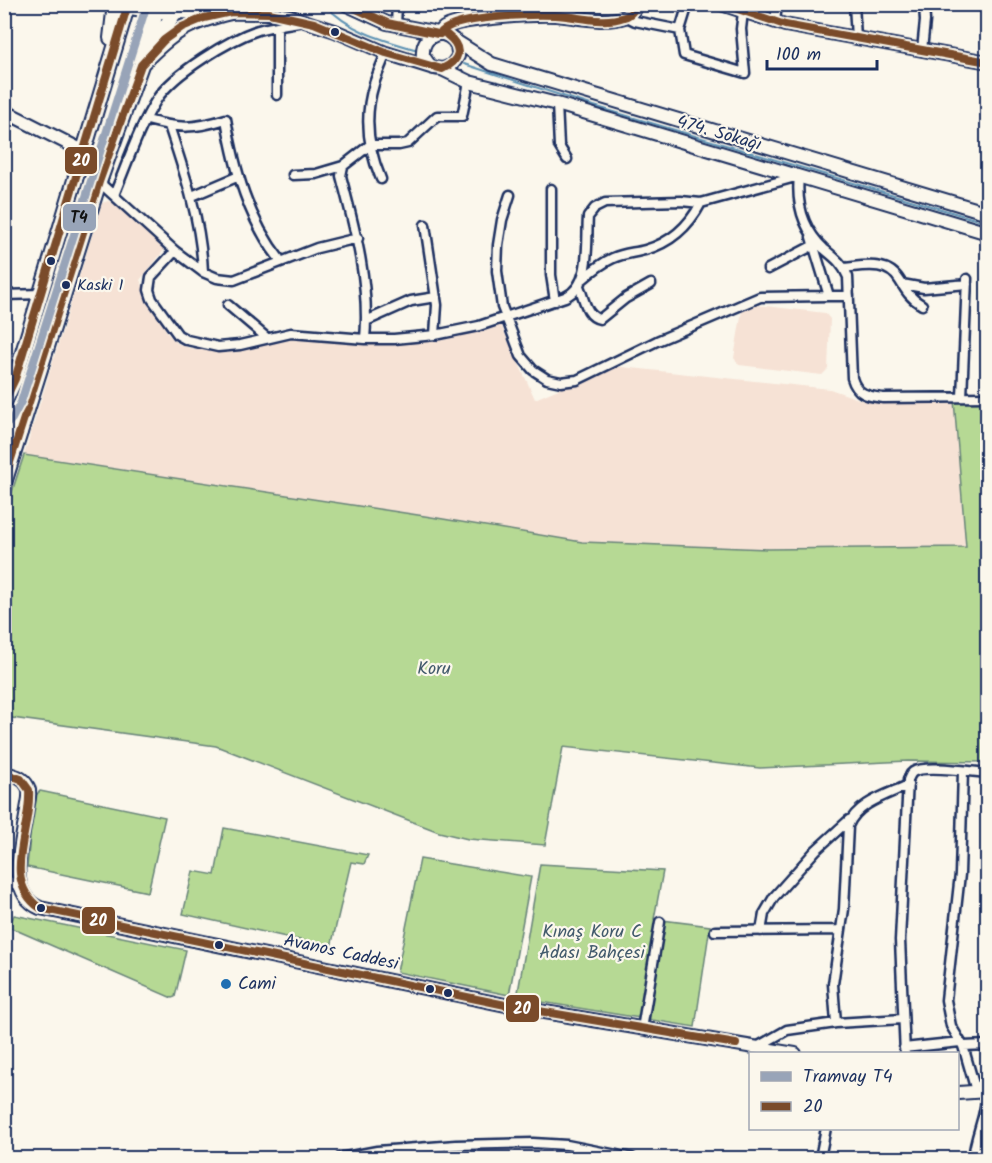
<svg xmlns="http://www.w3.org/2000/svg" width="992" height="1163" viewBox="0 0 992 1163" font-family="Kalam,sans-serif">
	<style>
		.built { fill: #f6e2d5 }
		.green { fill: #b6d994; stroke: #688479; stroke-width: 1.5 }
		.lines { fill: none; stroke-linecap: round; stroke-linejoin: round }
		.stream { stroke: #5f93b4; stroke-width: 2 }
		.street-casing { stroke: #1b2f5e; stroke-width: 13 }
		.secondary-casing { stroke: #1b2f5e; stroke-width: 16 }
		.primary-casing { stroke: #1b2f5e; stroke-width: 18 }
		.street { stroke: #fbf7ec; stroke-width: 8 }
		.secondary { stroke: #fbf7ec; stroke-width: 12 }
		.primary { stroke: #fbf7ec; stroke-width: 14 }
		.bus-1-casing { stroke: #fbf7ec; stroke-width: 12 }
		.bus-1 { stroke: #7a4b2a; stroke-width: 8 }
		.tram-1-casing { stroke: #fbf7ec; stroke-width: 12 }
		.tram-1 { stroke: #98a4b8; stroke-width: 8 }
		.bus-dot { fill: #1b2f5e; stroke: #fbf7ec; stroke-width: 2 }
		.poi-dot { fill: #1f6fb2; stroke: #fbf7ec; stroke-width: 2 }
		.labels { text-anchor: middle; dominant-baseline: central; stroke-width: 4.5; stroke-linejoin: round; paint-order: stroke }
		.bus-label { font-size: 16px; fill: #1b2f5e; stroke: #fbf7ec; text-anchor: start }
		.street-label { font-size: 18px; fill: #1b2f5e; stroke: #fbf7ec }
		.park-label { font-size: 18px; fill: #425a6c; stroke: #fbf7ec }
		.poi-label { font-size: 18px; fill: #1b2f5e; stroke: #fbf7ec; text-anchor: start }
		.line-badge { stroke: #fbf7ec; stroke-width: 2 }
		.badge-label { font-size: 16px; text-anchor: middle; font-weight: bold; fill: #fff }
		.pale-badge-label { font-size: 16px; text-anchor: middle; font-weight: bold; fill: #111 }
	</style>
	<rect width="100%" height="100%" fill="#fbf7ec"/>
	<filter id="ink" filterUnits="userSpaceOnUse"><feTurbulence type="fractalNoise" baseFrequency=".0167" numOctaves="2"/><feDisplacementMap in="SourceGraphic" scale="12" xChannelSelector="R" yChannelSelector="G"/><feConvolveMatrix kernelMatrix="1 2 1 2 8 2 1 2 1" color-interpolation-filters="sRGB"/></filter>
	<g filter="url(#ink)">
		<path class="built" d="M 108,201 L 117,205 L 165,249 L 140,280 L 168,334 L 177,343 L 189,348 L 212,351 L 228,351 L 283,339 L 293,339 L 349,344 L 403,344 L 442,340 L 501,325 L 535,399 L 612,366 L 830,389 L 864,401 L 954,400 L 967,547 L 768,549 L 582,542 L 431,517 L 24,455 L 102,203 Z
			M 748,304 L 825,313 L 830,319 L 828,369 L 822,375 L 739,365 L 734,358 L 742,310 Z"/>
		<path class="green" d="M 954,400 L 987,400 L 987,762 L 908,761 L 760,768 L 563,747 L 545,845 L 468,839 L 439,832 L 216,746 L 5,717 L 5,513 L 24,455 L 431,517 L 582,542 L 768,549 L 966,547 Z
			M 40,791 L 165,817 L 148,892 L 27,867 L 34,797 Z
			M 224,828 L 368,855 L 364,864 L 351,862 L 331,947 L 183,914 L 193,871 L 215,875 Z
			M 420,859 L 531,877 L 509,995 L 397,972 Z
			M 540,864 L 663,871 L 654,919 L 710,926 L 695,1027 L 517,998 Z
			M 14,915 L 186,950 L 175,997 L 172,998 L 9,927 Z"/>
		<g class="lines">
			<path class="stream" d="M 324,4 C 350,32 383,40 418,50
				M 464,64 L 594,106 L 988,223"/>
			<defs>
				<path id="street" d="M 467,4 L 467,22
					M 688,4 L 680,30 L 684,55 L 745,73 L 741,29 L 743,12
					M 854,4 L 856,38
					M 627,17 L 635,21 L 680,30
					M 775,22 L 777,4
					M 396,25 L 397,4
					M 277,27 L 277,95
					M 922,50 L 925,21 L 924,4
					M 557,104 L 559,146 L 567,159
					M 147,120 C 180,129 194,129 226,119 C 235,170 248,220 281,261
					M 169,126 C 185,174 201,221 203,272
					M 293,175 L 316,174 L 343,166
					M 381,179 C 368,149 364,116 374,84 C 377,74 382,64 386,53
					M 99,182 L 175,251 L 203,272 L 217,278 L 234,280 L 317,248 L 358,238
					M 551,189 L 551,275 L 555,301
					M 114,195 C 127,164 139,127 157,99 C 174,73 229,40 258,30 C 273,26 289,24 303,21
					M 510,195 L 502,220 L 498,245 L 497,271 L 502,307 L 521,356 L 533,370 L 547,379 L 561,382 L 577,380 L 657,341 L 760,297 L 829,296
					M 192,196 L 239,176
					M 425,225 L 437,305 L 435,335
					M 811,237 L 829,296 L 849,296
					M 175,251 L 151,277 L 149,290 L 152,299 L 178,335 L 187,340 L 218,347 L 240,345 L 291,333 L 365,339 L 394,339 L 435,335 L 479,326 L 565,297 C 592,285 586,243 588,217 L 595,208 L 605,203 L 681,201 L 701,203 L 799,176 C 796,204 803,229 824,249 C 835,258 843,264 848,277 L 852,378 C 857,395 868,396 883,398 L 988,397
					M 844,268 C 864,266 888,260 900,281 C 906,291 911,299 922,305
					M 768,269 L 814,245
					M 583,279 C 592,271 602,263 613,258 C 624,253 634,253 645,250 C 670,243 689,226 701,203
					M 902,284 L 924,288 L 967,284
					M 579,286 C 584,298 586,317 600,319 L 626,298 L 651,284
					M 4,295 L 42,294
					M 228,305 L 267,338
					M 366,321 L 411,301 L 436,297
					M 365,339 C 370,284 355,229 341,176 L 343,166 L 370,145 L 399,145 L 408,143 L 437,116 L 462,116 L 469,82
					M 962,397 L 967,279
					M 963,771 L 960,874 L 946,1000 L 951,1026 L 963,1046 L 976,1091
					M 4,878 L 19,887
					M 715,931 L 841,930
					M 761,931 L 764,914 L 774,897 L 816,850 L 849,820
					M 836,1023 L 833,984 L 844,909 L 848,826 C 857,803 887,795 908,785
					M 642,1029 L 660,922
					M 963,1046 L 988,1045
					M 757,1047 L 787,1030 L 836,1023 L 903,1019
					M 904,1048 L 960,1042
					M 905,1054 L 900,940 L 908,780 C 910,776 910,774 913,772 C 925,764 972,772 988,773
					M 417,1148 L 418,1158
					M 340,1158 L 377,1151 L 456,1145 L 533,1143 L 567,1145 L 632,1158
					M 820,1158 L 826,1128
					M 973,1158 C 975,1135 987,1114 987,1091"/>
				<path id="secondary" d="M 345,4 L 387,23 L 443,34 C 454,37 459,45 458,56 C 452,68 442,72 430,66 L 423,56 C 422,44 427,37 438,34
					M 721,4 L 785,25 L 988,62
					M 118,6 L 155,12 L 269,13 L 289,16 L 335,31 L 386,53 L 434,68
					M 440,34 C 441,31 443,28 446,27 C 463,18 535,14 556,15 C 578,17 603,24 625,17 C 631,15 634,10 637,4
					M 454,40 L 492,64 L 988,213
					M 442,69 L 469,82 L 557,104 L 988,233
					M 4,111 L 85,152
					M 4,422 L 21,432
					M 4,439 L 21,432
					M 4,773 C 14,775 23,777 28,787 C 31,794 28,802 27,810 C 23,841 4,893 40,908 L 515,1007 L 795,1054
					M 958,1093 L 988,1091"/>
				<path id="primary" d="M 111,38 L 115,4
					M 155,43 L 180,4
					M 142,63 C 173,31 188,22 231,12
					M 4,403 L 15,379 L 128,4
					M 4,483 L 99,182 L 141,65 L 158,4"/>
			</defs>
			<use href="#street" class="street-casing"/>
			<use href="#secondary" class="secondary-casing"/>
			<use href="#primary" class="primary-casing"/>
			<use href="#street" class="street"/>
			<use href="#secondary" class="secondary"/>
			<use href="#primary" class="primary"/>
			<defs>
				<path id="bus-1" d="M 346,4 L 387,23 L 438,34
					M 723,4 L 785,25 L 988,62
					M 440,34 C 449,16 535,14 555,15 C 578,16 602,25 624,17 C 631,15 634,10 637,4
					M 4,402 L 15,379 L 128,4
					M 4,481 L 99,182 L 141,65 L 164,40 L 182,27 L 204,18 L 231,12 L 269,13 L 314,23 L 386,53 L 442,69 C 460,61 464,48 447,35
					M 4,773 L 21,779 L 29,790 C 32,830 0,880 40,908 L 515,1007 L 736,1044"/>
			</defs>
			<use href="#bus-1" class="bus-1-casing"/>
			<use href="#bus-1" class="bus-1"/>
			<defs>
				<path id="tram-1" d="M 4,427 L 12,419 L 21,402 L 147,4"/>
			</defs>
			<use href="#tram-1" class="tram-1-casing"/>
			<use href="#tram-1" class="tram-1"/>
		</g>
	</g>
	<g class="bus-dot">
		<circle cx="335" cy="32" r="5"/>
		<circle cx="51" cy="261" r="5"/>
		<circle cx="66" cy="285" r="5"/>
		<circle cx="41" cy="908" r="5"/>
		<circle cx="219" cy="945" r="5"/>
		<circle cx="430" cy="989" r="5"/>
		<circle cx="448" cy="993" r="5"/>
	</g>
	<circle class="poi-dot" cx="226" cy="984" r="6"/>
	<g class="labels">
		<g class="bus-label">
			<text x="77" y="285">Kaski 1</text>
		</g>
		<g class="street-label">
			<text transform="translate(719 134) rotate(16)">474. Sokağı</text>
			<text transform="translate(341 953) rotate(12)">Avanos Caddesi</text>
		</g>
		<g class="park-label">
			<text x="434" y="669">Koru</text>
			<text x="592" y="932">Kınaş Koru C<tspan x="592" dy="21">Adası Bahçesi</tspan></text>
		</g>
		<g class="poi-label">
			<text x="238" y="984">Cami</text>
		</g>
	</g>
	<g class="line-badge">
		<rect x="64" y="146" width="34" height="29" rx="6" fill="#7a4b2a"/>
		<rect x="62" y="203" width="35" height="29" rx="6" fill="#98a4b8"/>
		<rect x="81" y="906" width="35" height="29" rx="6" fill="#7a4b2a"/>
		<rect x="505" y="994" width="35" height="29" rx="6" fill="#7a4b2a"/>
	</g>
	<g class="badge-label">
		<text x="81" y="166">20</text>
		<text x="98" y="926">20</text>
		<text x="522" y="1014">20</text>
	</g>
	<g class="pale-badge-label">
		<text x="79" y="223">T4</text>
	</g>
	<rect width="992" height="1163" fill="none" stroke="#fbf7ec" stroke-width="24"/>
	<rect x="12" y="12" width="968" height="1139" fill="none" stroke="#1b2f5e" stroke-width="2" filter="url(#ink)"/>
	<rect x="749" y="1052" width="210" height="78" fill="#fbf7ec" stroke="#a1a7b3" stroke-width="1.5"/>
	<rect x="761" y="1072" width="30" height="9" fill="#98a4b8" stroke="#a1a7b3" stroke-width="1.5"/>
	<text x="803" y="1082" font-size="18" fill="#1b2f5e">Tramvay T4</text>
	<rect x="761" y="1102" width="30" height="9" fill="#7a4b2a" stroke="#a1a7b3" stroke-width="1.5"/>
	<text x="803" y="1112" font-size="18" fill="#1b2f5e">20</text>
	<path d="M767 60v9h110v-9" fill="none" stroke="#1b2f5e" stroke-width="3"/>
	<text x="776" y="60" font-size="18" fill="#1b2f5e" stroke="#fbf7ec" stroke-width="4.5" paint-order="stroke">100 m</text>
</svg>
